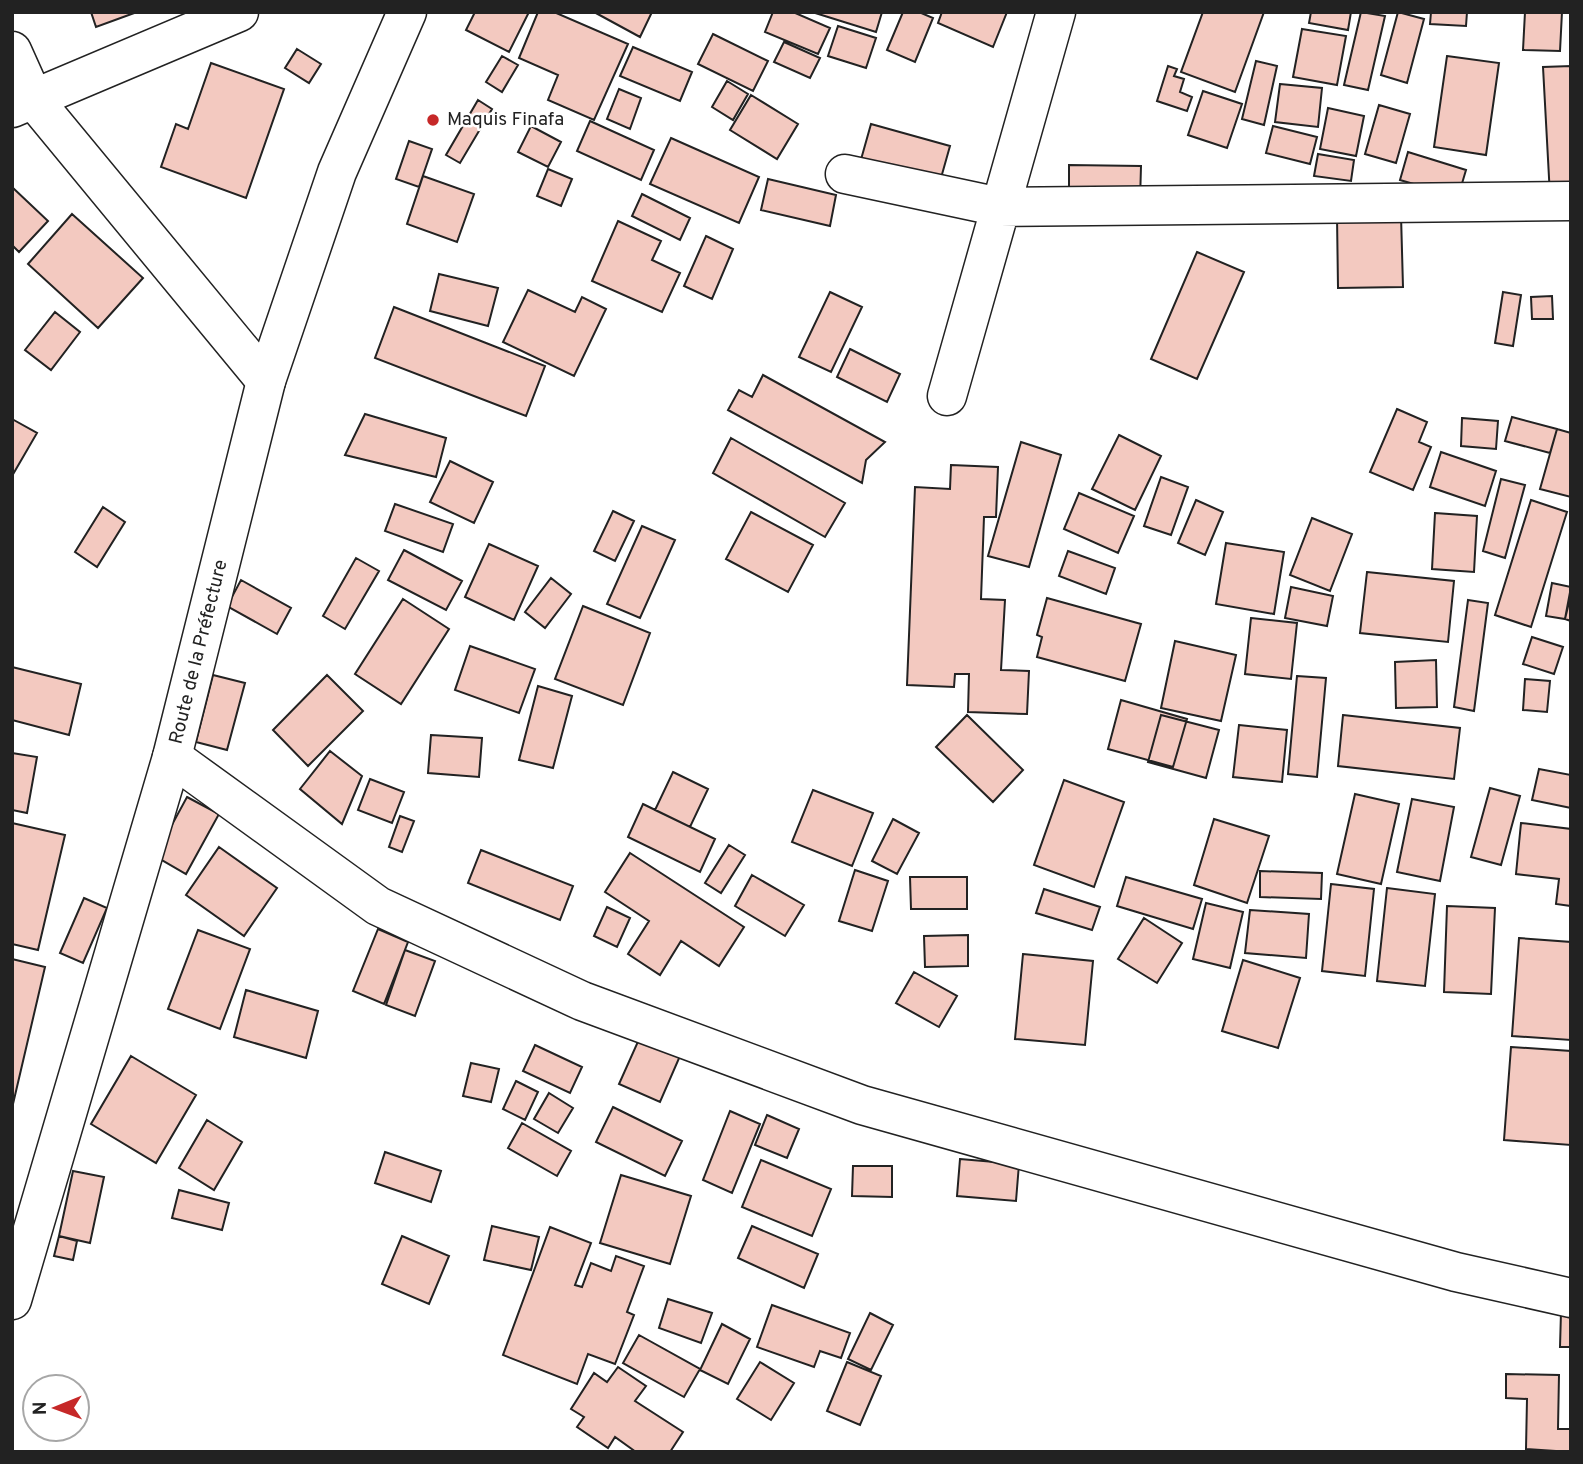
<svg xmlns="http://www.w3.org/2000/svg" width="1583" height="1464" viewBox="0 0 1583 1464" font-family="Overpass,sans-serif">
	<style>
		.building { fill: #f3c9c0; stroke: #222; stroke-width: 2 }
		.lines { fill: none; stroke-linecap: round; stroke-linejoin: round }
		.street-casing { stroke: #222; stroke-width: 41 }
		.secondary-casing { stroke: #222; stroke-width: 41 }
		.street { stroke: #fff; stroke-width: 38 }
		.secondary { stroke: #fff; stroke-width: 38 }
		.poi-dot { fill: #c62828; stroke: #fff; stroke-width: 2.5 }
		.labels { text-anchor: middle; dominant-baseline: central; stroke-width: 5; stroke-linejoin: round; paint-order: stroke }
		.poi-label { font-size: 19px; fill: #222; stroke: #fff; text-anchor: start }
		.street-label { font-size: 19px; fill: #222; stroke: #fff }
	</style>
	<rect width="100%" height="100%" fill="#fff"/>
	<path class="building" d="M 91,12 L 137,12 L 96,27 Z
		M 475,12 L 529,12 L 509,52 L 466,30 Z
		M 538,12 L 554,12 L 628,44 L 594,120 L 548,100 L 558,75 L 519,58 Z
		M 594,12 L 652,12 L 640,37 Z
		M 773,12 L 793,12 L 830,28 L 818,54 L 765,32 Z
		M 812,12 L 882,12 L 876,32 Z
		M 903,12 L 919,12 L 933,18 L 915,62 L 887,50 Z
		M 942,12 L 1007,12 L 993,47 L 938,23 Z
		M 1203,12 L 1264,12 L 1235,92 L 1181,72 Z
		M 1311,12 L 1351,12 L 1348,30 L 1309,23 Z
		M 1361,12 L 1385,16 L 1368,90 L 1344,85 Z
		M 1398,12 L 1424,19 L 1407,83 L 1381,75 Z
		M 1431,12 L 1467,12 L 1466,26 L 1430,24 Z
		M 1525,12 L 1562,12 L 1560,51 L 1523,50 Z
		M 838,26 L 876,38 L 866,68 L 828,56 Z
		M 1302,29 L 1346,36 L 1337,85 L 1293,77 Z
		M 713,34 L 768,61 L 753,91 L 698,64 Z
		M 784,42 L 820,58 L 810,78 L 774,62 Z
		M 633,47 L 692,72 L 680,101 L 620,76 Z
		M 297,49 L 321,64 L 309,83 L 285,68 Z
		M 502,56 L 518,65 L 502,92 L 486,82 Z
		M 1447,56 L 1499,63 L 1486,155 L 1434,147 Z
		M 1256,61 L 1277,66 L 1264,125 L 1242,119 Z
		M 211,63 L 284,89 L 246,198 L 161,167 L 176,124 L 188,129 Z
		M 1168,66 L 1177,69 L 1174,76 L 1184,79 L 1180,92 L 1192,97 L 1187,111 L 1157,101 Z
		M 1571,66 L 1571,195 L 1550,196 L 1543,67 Z
		M 727,81 L 748,94 L 733,120 L 712,107 Z
		M 1280,84 L 1322,88 L 1318,127 L 1275,122 Z
		M 619,89 L 641,98 L 630,129 L 607,119 Z
		M 1203,91 L 1242,104 L 1227,148 L 1188,135 Z
		M 751,95 L 798,124 L 777,159 L 730,130 Z
		M 478,100 L 492,109 L 460,163 L 446,155 Z
		M 1379,105 L 1410,114 L 1396,163 L 1365,154 Z
		M 1328,108 L 1364,116 L 1356,156 L 1320,149 Z
		M 590,121 L 654,150 L 641,180 L 577,151 Z
		M 871,124 L 950,146 L 939,185 L 860,163 Z
		M 531,126 L 561,142 L 548,167 L 518,152 Z
		M 1273,126 L 1317,137 L 1310,164 L 1266,153 Z
		M 671,138 L 759,177 L 739,223 L 650,184 Z
		M 409,141 L 432,149 L 419,187 L 396,179 Z
		M 1408,152 L 1466,170 L 1458,197 L 1400,180 Z
		M 1318,154 L 1354,160 L 1351,181 L 1314,176 Z
		M 1069,165 L 1141,166 L 1140,201 L 1069,199 Z
		M 548,169 L 572,179 L 561,206 L 537,196 Z
		M 423,176 L 474,194 L 457,242 L 407,224 Z
		M 768,179 L 836,195 L 830,226 L 761,210 Z
		M 12,187 L 48,221 L 19,252 L 12,245 Z
		M 642,194 L 690,218 L 680,240 L 632,216 Z
		M 72,214 L 143,278 L 98,328 L 28,264 Z
		M 1401,215 L 1403,287 L 1338,288 L 1337,216 Z
		M 618,221 L 661,241 L 652,260 L 680,273 L 662,312 L 592,281 Z
		M 706,236 L 733,249 L 712,299 L 684,286 Z
		M 1197,252 L 1244,272 L 1197,379 L 1151,359 Z
		M 439,274 L 498,288 L 488,326 L 430,311 Z
		M 528,290 L 575,312 L 582,297 L 606,309 L 574,376 L 503,342 Z
		M 830,292 L 862,307 L 831,372 L 799,357 Z
		M 1503,292 L 1521,295 L 1513,346 L 1495,343 Z
		M 1552,296 L 1553,319 L 1532,319 L 1531,297 Z
		M 394,307 L 545,366 L 526,416 L 375,358 Z
		M 55,312 L 80,332 L 51,370 L 25,350 Z
		M 850,349 L 900,374 L 887,402 L 837,377 Z
		M 763,375 L 885,442 L 866,460 L 862,483 L 728,410 L 739,390 L 752,397 Z
		M 1397,409 L 1427,422 L 1419,442 L 1431,447 L 1413,490 L 1370,472 Z
		M 365,414 L 446,438 L 436,477 L 345,455 Z
		M 1512,417 L 1557,429 L 1550,453 L 1505,441 Z
		M 1462,418 L 1498,421 L 1496,449 L 1461,446 Z
		M 12,419 L 37,433 L 12,476 Z
		M 1557,429 L 1571,433 L 1571,497 L 1540,489 Z
		M 1119,435 L 1161,456 L 1135,510 L 1092,489 Z
		M 731,438 L 845,503 L 825,537 L 713,473 Z
		M 1021,442 L 1061,455 L 1029,567 L 988,556 Z
		M 1441,452 L 1496,471 L 1485,506 L 1430,487 Z
		M 450,461 L 493,482 L 474,523 L 430,502 Z
		M 951,465 L 998,467 L 996,517 L 984,517 L 981,599 L 1005,600 L 1001,670 L 1029,671 L 1027,714 L 968,712 L 969,674 L 955,674 L 954,687 L 907,685 L 915,487 L 950,489 Z
		M 1161,477 L 1188,487 L 1171,535 L 1144,526 Z
		M 1501,479 L 1525,485 L 1505,558 L 1483,551 Z
		M 1079,493 L 1134,516 L 1118,553 L 1064,529 Z
		M 1196,500 L 1223,512 L 1205,555 L 1178,543 Z
		M 1531,500 L 1567,512 L 1531,627 L 1495,615 Z
		M 395,504 L 453,524 L 443,552 L 385,531 Z
		M 103,507 L 125,522 L 97,567 L 75,552 Z
		M 613,511 L 634,521 L 615,561 L 594,551 Z
		M 751,512 L 813,545 L 788,592 L 726,559 Z
		M 1435,513 L 1477,516 L 1474,572 L 1432,569 Z
		M 1312,518 L 1352,534 L 1330,591 L 1290,575 Z
		M 642,526 L 675,540 L 640,618 L 607,604 Z
		M 1226,543 L 1284,552 L 1274,614 L 1216,604 Z
		M 489,544 L 538,566 L 514,620 L 465,597 Z
		M 404,550 L 462,581 L 446,610 L 388,580 Z
		M 1068,551 L 1115,568 L 1106,594 L 1059,576 Z
		M 356,558 L 379,571 L 345,629 L 323,616 Z
		M 1367,572 L 1454,581 L 1448,642 L 1360,633 Z
		M 551,578 L 571,594 L 545,628 L 525,612 Z
		M 241,580 L 291,608 L 277,634 L 227,606 Z
		M 1552,583 L 1571,587 L 1565,619 L 1546,616 Z
		M 1291,587 L 1333,596 L 1327,626 L 1285,618 Z
		M 1571,594 L 1571,621 L 1565,619 Z
		M 1047,598 L 1141,624 L 1125,681 L 1037,657 L 1042,637 L 1037,635 Z
		M 403,599 L 449,629 L 401,704 L 355,674 Z
		M 1468,600 L 1488,603 L 1474,711 L 1454,707 Z
		M 583,606 L 650,633 L 623,705 L 555,679 Z
		M 1251,618 L 1297,623 L 1291,679 L 1245,674 Z
		M 1532,637 L 1563,647 L 1554,674 L 1523,664 Z
		M 1175,641 L 1236,655 L 1221,721 L 1161,708 Z
		M 470,646 L 535,669 L 519,713 L 455,690 Z
		M 1436,660 L 1437,707 L 1396,708 L 1395,662 Z
		M 12,667 L 81,684 L 69,735 L 12,720 Z
		M 213,675 L 245,683 L 227,750 L 196,742 Z
		M 327,675 L 363,711 L 308,766 L 273,730 Z
		M 1297,676 L 1326,678 L 1317,777 L 1288,774 Z
		M 1525,679 L 1550,681 L 1547,712 L 1523,710 Z
		M 538,686 L 572,696 L 553,768 L 519,760 Z
		M 1121,700 L 1187,719 L 1173,767 L 1108,749 Z
		M 967,715 L 1023,770 L 993,802 L 936,747 Z
		M 1161,715 L 1219,730 L 1206,778 L 1148,762 Z
		M 1343,715 L 1460,728 L 1454,779 L 1338,766 Z
		M 1239,725 L 1287,730 L 1282,782 L 1233,777 Z
		M 431,735 L 482,738 L 479,777 L 428,773 Z
		M 330,751 L 362,776 L 342,824 L 300,789 Z
		M 12,753 L 37,757 L 27,813 L 12,810 Z
		M 1539,769 L 1571,775 L 1571,808 L 1532,800 Z
		M 673,772 L 708,789 L 690,827 L 655,810 Z
		M 370,779 L 404,792 L 392,823 L 358,810 Z
		M 1064,780 L 1124,802 L 1094,887 L 1034,865 Z
		M 1490,788 L 1520,796 L 1501,865 L 1471,857 Z
		M 813,790 L 873,813 L 852,866 L 792,842 Z
		M 1355,794 L 1399,804 L 1381,884 L 1337,874 Z
		M 187,797 L 219,814 L 186,874 L 155,856 Z
		M 1412,799 L 1454,807 L 1440,881 L 1397,872 Z
		M 643,804 L 715,839 L 700,872 L 628,837 Z
		M 400,816 L 414,821 L 402,852 L 389,847 Z
		M 893,819 L 919,833 L 897,874 L 872,861 Z
		M 1214,819 L 1269,836 L 1247,903 L 1194,885 Z
		M 12,823 L 65,835 L 38,950 L 12,944 Z
		M 1521,823 L 1571,829 L 1571,906 L 1556,904 L 1559,879 L 1516,874 Z
		M 729,845 L 745,855 L 721,893 L 705,883 Z
		M 219,847 L 277,888 L 244,936 L 186,895 Z
		M 481,850 L 573,886 L 560,920 L 468,883 Z
		M 630,853 L 744,927 L 719,966 L 681,941 L 660,975 L 628,954 L 649,921 L 605,892 Z
		M 855,870 L 888,881 L 872,931 L 839,921 Z
		M 1260,871 L 1322,873 L 1321,899 L 1260,897 Z
		M 752,875 L 804,905 L 785,936 L 735,906 Z
		M 910,877 L 967,877 L 967,909 L 911,909 Z
		M 1126,877 L 1202,899 L 1193,929 L 1117,906 Z
		M 1331,884 L 1374,889 L 1365,976 L 1322,971 Z
		M 1387,888 L 1435,894 L 1425,986 L 1377,981 Z
		M 1044,889 L 1100,907 L 1092,930 L 1036,913 Z
		M 84,898 L 107,908 L 83,963 L 60,953 Z
		M 1206,903 L 1243,912 L 1230,968 L 1193,959 Z
		M 1447,906 L 1495,908 L 1491,994 L 1444,992 Z
		M 607,907 L 630,918 L 617,947 L 594,936 Z
		M 1250,910 L 1309,914 L 1306,958 L 1245,953 Z
		M 1144,918 L 1182,943 L 1157,983 L 1118,959 Z
		M 378,929 L 408,942 L 384,1004 L 353,991 Z
		M 198,930 L 250,949 L 220,1029 L 168,1009 Z
		M 968,935 L 968,966 L 925,967 L 924,936 Z
		M 1519,938 L 1571,942 L 1571,1040 L 1512,1036 Z
		M 405,950 L 435,961 L 415,1016 L 386,1005 Z
		M 1023,954 L 1093,961 L 1085,1045 L 1015,1039 Z
		M 12,959 L 45,967 L 13,1104 L 12,1104 Z
		M 1243,960 L 1300,978 L 1278,1048 L 1222,1031 Z
		M 914,972 L 957,996 L 939,1027 L 896,1003 Z
		M 246,990 L 318,1011 L 306,1058 L 234,1037 Z
		M 640,1037 L 680,1056 L 660,1102 L 619,1084 Z
		M 535,1045 L 582,1067 L 570,1093 L 523,1071 Z
		M 1511,1047 L 1571,1051 L 1571,1145 L 1504,1140 Z
		M 131,1056 L 196,1095 L 156,1163 L 91,1124 Z
		M 471,1063 L 499,1069 L 491,1102 L 463,1096 Z
		M 516,1081 L 538,1092 L 525,1120 L 503,1109 Z
		M 549,1093 L 573,1108 L 558,1133 L 534,1119 Z
		M 613,1107 L 682,1141 L 665,1176 L 596,1142 Z
		M 730,1111 L 760,1124 L 732,1193 L 703,1180 Z
		M 767,1115 L 799,1129 L 787,1158 L 755,1145 Z
		M 207,1120 L 242,1142 L 214,1190 L 179,1168 Z
		M 522,1123 L 571,1151 L 557,1176 L 508,1148 Z
		M 385,1152 L 441,1171 L 431,1202 L 375,1183 Z
		M 960,1159 L 1019,1164 L 1016,1201 L 957,1196 Z
		M 761,1160 L 831,1189 L 812,1236 L 742,1207 Z
		M 853,1166 L 892,1166 L 892,1197 L 852,1196 Z
		M 73,1171 L 104,1177 L 90,1243 L 59,1236 Z
		M 621,1175 L 691,1196 L 670,1264 L 600,1243 Z
		M 179,1190 L 229,1203 L 222,1230 L 172,1218 Z
		M 492,1226 L 539,1237 L 531,1270 L 484,1260 Z
		M 752,1226 L 818,1254 L 804,1288 L 738,1258 Z
		M 550,1227 L 591,1243 L 575,1285 L 582,1287 L 591,1263 L 611,1271 L 616,1256 L 644,1266 L 627,1312 L 634,1315 L 615,1364 L 588,1354 L 577,1384 L 503,1355 Z
		M 59,1236 L 77,1241 L 73,1260 L 54,1256 Z
		M 402,1236 L 449,1256 L 429,1304 L 382,1284 Z
		M 668,1299 L 712,1313 L 701,1343 L 659,1328 Z
		M 772,1305 L 850,1333 L 841,1358 L 820,1351 L 814,1367 L 757,1347 Z
		M 1561,1312 L 1571,1312 L 1571,1347 L 1560,1347 Z
		M 870,1313 L 893,1325 L 871,1370 L 848,1359 Z
		M 722,1324 L 750,1339 L 728,1384 L 700,1370 Z
		M 639,1335 L 700,1369 L 684,1397 L 623,1363 Z
		M 760,1362 L 794,1383 L 771,1420 L 737,1399 Z
		M 847,1362 L 881,1376 L 860,1425 L 827,1411 Z
		M 618,1367 L 646,1386 L 635,1401 L 683,1432 L 670,1452 L 636,1452 L 615,1437 L 608,1448 L 577,1427 L 584,1417 L 571,1409 L 594,1373 L 607,1382 Z
		M 1506,1374 L 1559,1375 L 1558,1429 L 1571,1429 L 1571,1452 L 1526,1449 L 1527,1399 L 1506,1398 Z"/>
	<g class="lines">
		<defs>
			<path id="street" d="M 12,51 L 34,100 L 266,381
				M 12,108 L 239,12
				M 845,174 L 1000,207 L 1571,201
				M 947,396 L 1056,12
				M 172,757 L 378,906 L 582,1001 L 862,1105 L 1456,1272 L 1571,1298"/>
			<path id="secondary" d="M 12,1300 L 172,757 L 266,381 L 337,172 L 407,12"/>
		</defs>
		<use href="#street" class="street-casing"/>
		<use href="#secondary" class="secondary-casing"/>
		<use href="#street" class="street"/>
		<use href="#secondary" class="secondary"/>
	</g>
	<circle class="poi-dot" cx="433" cy="120" r="7"/>
	<g class="labels">
		<g class="poi-label">
			<text x="447" y="120">Maquis Finafa</text>
		</g>
		<g class="street-label">
			<text transform="translate(199 652) rotate(-76)">Route de la Préfecture</text>
		</g>
	</g>
	<rect width="1583" height="1464" fill="none" stroke="#222222" stroke-width="28"/>
	<g transform="translate(56 1408) rotate(269)"><circle r="33" fill="#ffffff" stroke="#a7a7a7" stroke-width="2"/>
	<path d="M0-5L12 26L0 18L-12 26Z" fill="#c62828"/>
	<text y="-10" font-size="19" font-weight="bold" text-anchor="middle" fill="#222222">N</text>
	</g>
</svg>
